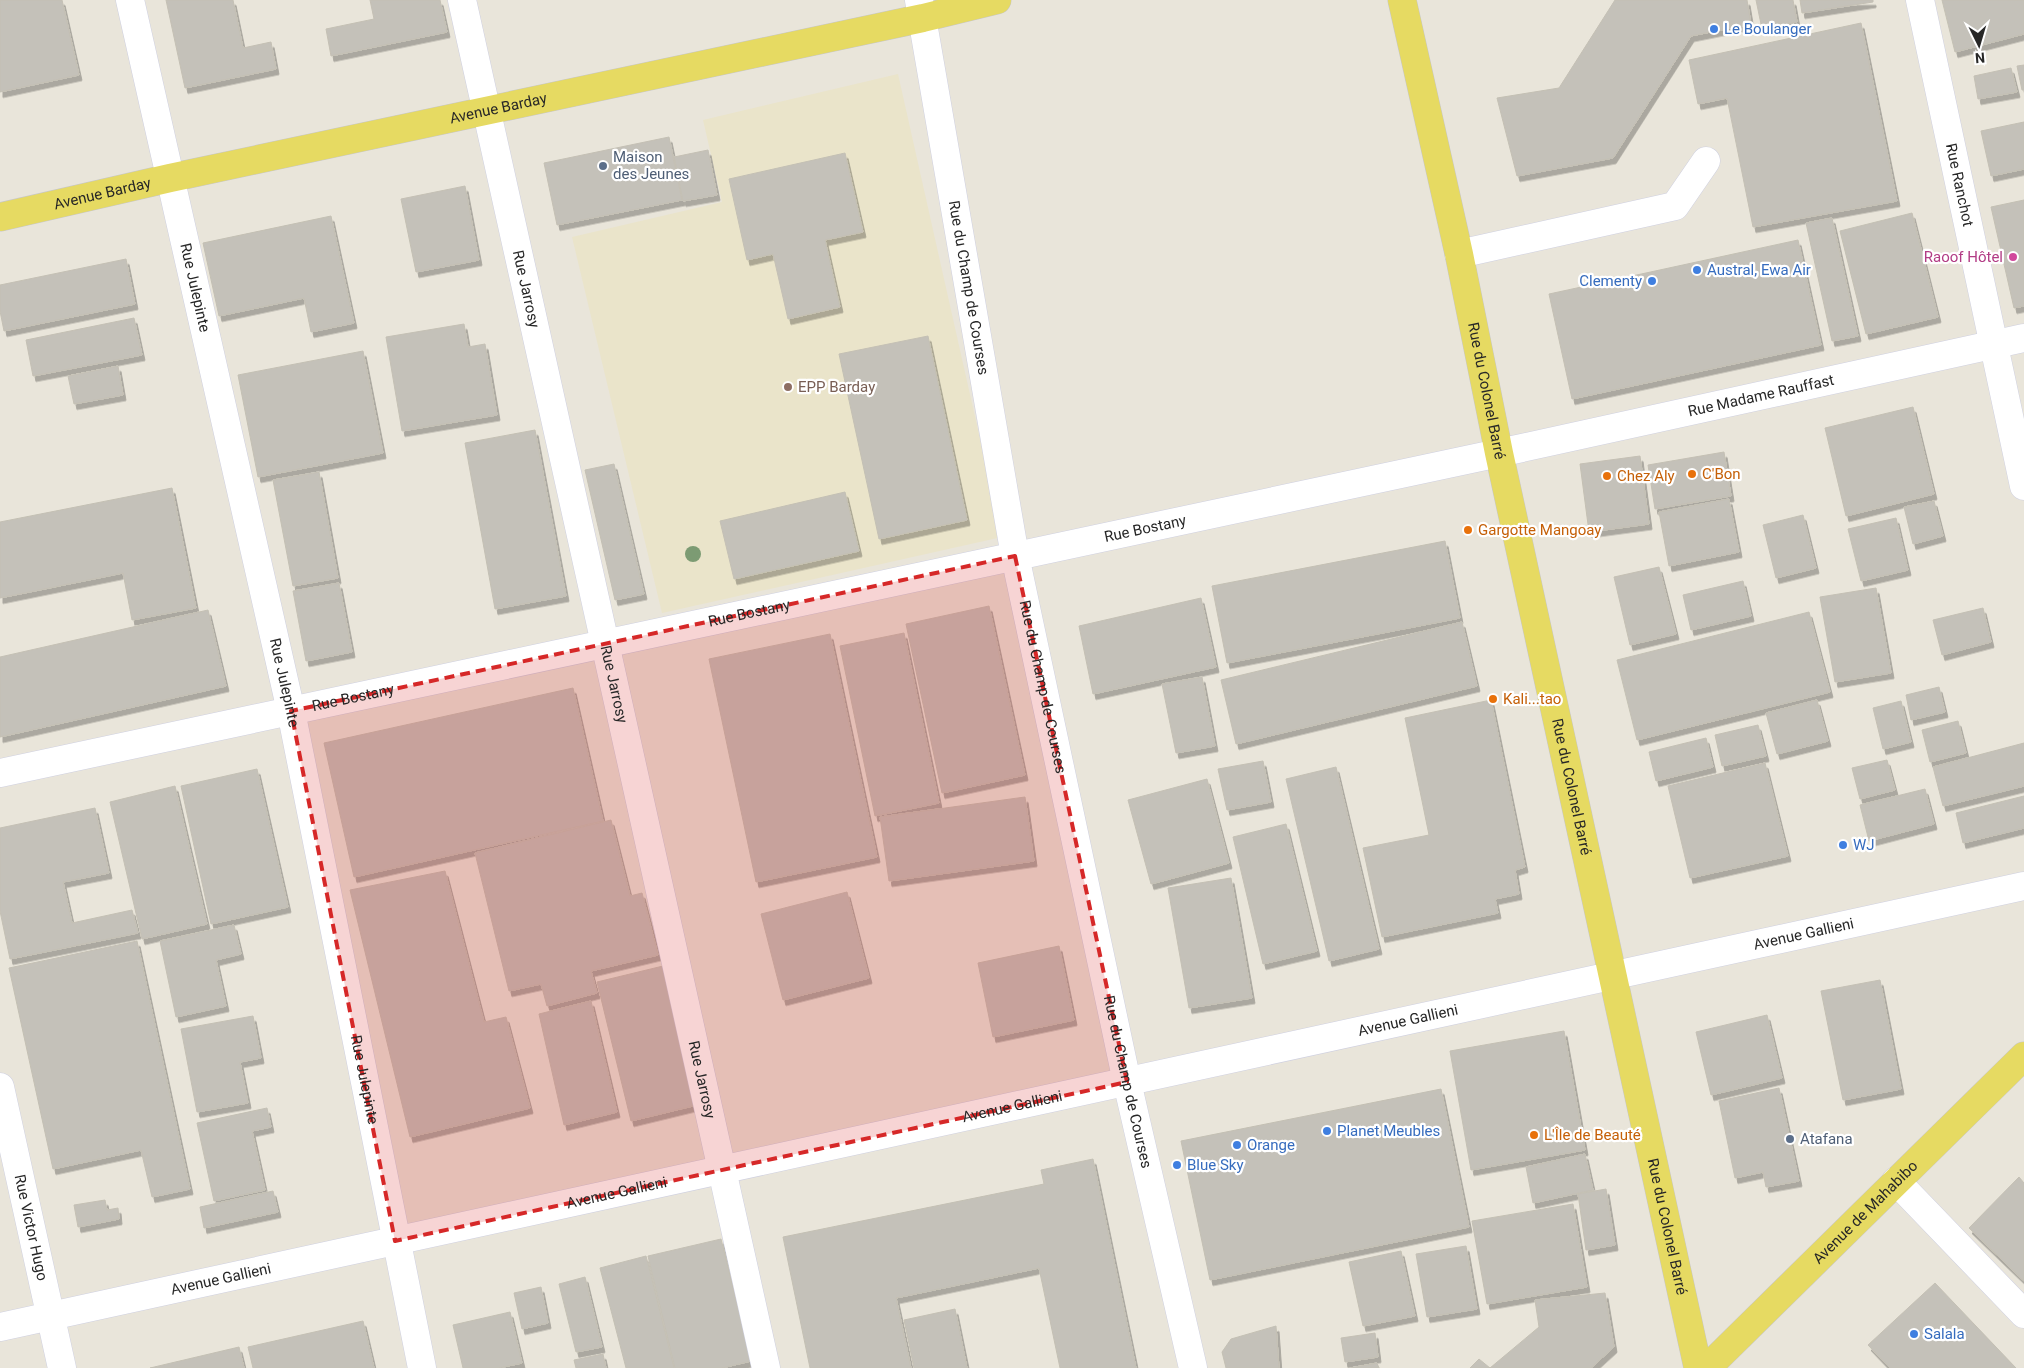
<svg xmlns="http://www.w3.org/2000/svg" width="2024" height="1368" viewBox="0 0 2024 1368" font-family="Roboto,sans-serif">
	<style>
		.education { fill: #eae4ca }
		.building { fill: #c4c1b9; stroke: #c4c0b4; filter: url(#shadow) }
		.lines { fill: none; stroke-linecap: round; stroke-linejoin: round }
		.minor-casing { stroke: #cfd0e0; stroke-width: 29 }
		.major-casing { stroke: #c7c7c7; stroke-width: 29 }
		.minor { stroke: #fff; stroke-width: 28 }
		.major { stroke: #e6da62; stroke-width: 28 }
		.tree { fill: #7c9b73 }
		.marked { fill: #d62828; fill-opacity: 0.2; stroke: #d62828; stroke-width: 4; stroke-dasharray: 10 6; stroke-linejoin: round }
		.shop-dot { fill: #3f7fe0; stroke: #fff; stroke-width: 2 }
		.service-dot { fill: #5c6f8a; stroke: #fff; stroke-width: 2 }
		.hotel-dot { fill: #d1479c; stroke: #fff; stroke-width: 2 }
		.education-dot { fill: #8d6e63; stroke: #fff; stroke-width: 2 }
		.food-dot { fill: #e8710a; stroke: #fff; stroke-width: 2 }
		.labels { text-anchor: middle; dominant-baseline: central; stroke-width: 4.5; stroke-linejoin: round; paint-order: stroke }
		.shop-label { font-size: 15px; fill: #366cbe; stroke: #fff; text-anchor: start }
		.street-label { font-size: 15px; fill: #272727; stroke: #fff }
		.service-label { font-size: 15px; fill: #4e5e75; stroke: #fff; text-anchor: start }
		.hotel-label { font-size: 15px; fill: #b23c85; stroke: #fff; text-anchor: end }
		.education-label { font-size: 15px; fill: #785e54; stroke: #fff; text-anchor: start }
		.food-label { font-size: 15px; fill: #c56008; stroke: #fff; text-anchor: start }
	</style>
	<defs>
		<filter id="shadow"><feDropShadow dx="3" dy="5.5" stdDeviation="0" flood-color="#0004"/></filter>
	</defs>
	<rect width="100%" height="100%" fill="#e9e5da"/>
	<path class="education" d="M 898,74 L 1002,537 L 662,613 L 572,237 L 722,202 L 703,120 Z"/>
	<path class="building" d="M 0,0 L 62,0 L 79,75 L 0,92 Z
		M 166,0 L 233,0 L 243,48 L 271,42 L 276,69 L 185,88 Z
		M 370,0 L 440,0 L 447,32 L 331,56 L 326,29 L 374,19 Z
		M 1615,0 L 1747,0 L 1751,24 L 1691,36 L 1613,158 L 1517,176 L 1497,98 L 1559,88 Z
		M 1756,0 L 1793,0 L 1797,22 L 1762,29 Z
		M 1800,0 L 1873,0 L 1873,2 L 1802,13 Z
		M 1942,0 L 2024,0 L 2024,34 L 1955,52 Z
		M 1861,23 L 1897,201 L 1753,227 L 1727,98 L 1698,104 L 1689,60 Z
		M 2024,65 L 2024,90 L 2022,90 L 2017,66 Z
		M 2011,68 L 2017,92 L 1978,99 L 1974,76 Z
		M 2024,122 L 2024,169 L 1991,176 L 1981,131 Z
		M 669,137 L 682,200 L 557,225 L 544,163 Z
		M 708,150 L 717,195 L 683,201 L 674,157 Z
		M 845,153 L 863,232 L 825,240 L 840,307 L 788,319 L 773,254 L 747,260 L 729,179 Z
		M 465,186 L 479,260 L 416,272 L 401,199 Z
		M 2024,200 L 2024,306 L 2014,308 L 1991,207 Z
		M 1912,213 L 1938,317 L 1866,334 L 1840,231 Z
		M 331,216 L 354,323 L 311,332 L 304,298 L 219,316 L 203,243 Z
		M 1832,218 L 1858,336 L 1832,341 L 1806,223 Z
		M 1798,240 L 1821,345 L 1572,399 L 1549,294 Z
		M 126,259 L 135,304 L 4,331 L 0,311 L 0,285 Z
		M 134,318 L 142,355 L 33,376 L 26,340 Z
		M 464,324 L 468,347 L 485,344 L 497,415 L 402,431 L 386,337 Z
		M 928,336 L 967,520 L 879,539 L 839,354 Z
		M 363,351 L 383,453 L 258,477 L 238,375 Z
		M 118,366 L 123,395 L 74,404 L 68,376 Z
		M 1913,407 L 1934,494 L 1846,516 L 1825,428 Z
		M 535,430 L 566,596 L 495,609 L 465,443 Z
		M 1724,452 L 1731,496 L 1655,509 L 1648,465 Z
		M 1640,456 L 1649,524 L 1589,532 L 1580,464 Z
		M 614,464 L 644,594 L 615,600 L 585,470 Z
		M 319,472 L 338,578 L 293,586 L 273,480 Z
		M 172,488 L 196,608 L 132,620 L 123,573 L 0,598 L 0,522 Z
		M 845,492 L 859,551 L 734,579 L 720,521 Z
		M 1729,499 L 1739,552 L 1669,566 L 1659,512 Z
		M 1934,501 L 1943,536 L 1913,544 L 1904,507 Z
		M 1803,515 L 1816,568 L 1776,578 L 1763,525 Z
		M 1896,518 L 1908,570 L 1861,581 L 1848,529 Z
		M 1445,541 L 1460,618 L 1227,663 L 1212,586 Z
		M 1659,567 L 1676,634 L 1630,645 L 1614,577 Z
		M 1743,581 L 1751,616 L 1691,630 L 1683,595 Z
		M 339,583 L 352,652 L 306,661 L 293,591 Z
		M 1876,588 L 1891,673 L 1835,682 L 1820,597 Z
		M 1201,598 L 1216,667 L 1093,694 L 1079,626 Z
		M 989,606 L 1025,775 L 942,793 L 906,624 Z
		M 1983,608 L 1991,642 L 1942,655 L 1933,620 Z
		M 208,610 L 226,686 L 0,737 L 0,657 Z
		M 1809,612 L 1830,692 L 1637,740 L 1617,660 Z
		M 1462,622 L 1477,686 L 1236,744 L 1221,680 Z
		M 904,633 L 939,803 L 875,816 L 840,646 Z
		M 830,634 L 877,857 L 756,882 L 709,659 Z
		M 1202,677 L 1215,746 L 1176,753 L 1162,684 Z
		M 1939,687 L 1945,712 L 1911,720 L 1906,695 Z
		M 573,688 L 603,821 L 354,877 L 324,743 Z
		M 1491,700 L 1525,867 L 1515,870 L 1519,894 L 1495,899 L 1498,913 L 1382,937 L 1363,848 L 1429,835 L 1405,718 Z
		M 1817,700 L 1828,741 L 1777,754 L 1766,713 Z
		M 1901,701 L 1911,742 L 1883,749 L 1873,708 Z
		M 1958,721 L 1966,753 L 1930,762 L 1922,730 Z
		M 1758,725 L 1766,756 L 1722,766 L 1715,735 Z
		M 1706,738 L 1713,767 L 1656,781 L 1649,752 Z
		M 2024,743 L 2024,786 L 1943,806 L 1933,767 Z
		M 1887,760 L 1895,790 L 1860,799 L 1852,768 Z
		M 1263,761 L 1271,802 L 1227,810 L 1218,769 Z
		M 1765,763 L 1788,856 L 1690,878 L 1668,786 Z
		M 1336,767 L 1379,949 L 1329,961 L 1286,779 Z
		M 257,769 L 288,907 L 211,924 L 181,786 Z
		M 1207,779 L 1229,863 L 1151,884 L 1128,800 Z
		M 175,786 L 207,924 L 142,939 L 110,802 Z
		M 1925,789 L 1934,824 L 1869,841 L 1860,805 Z
		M 2024,796 L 2024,828 L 1963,843 L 1956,813 Z
		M 1025,797 L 1034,861 L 889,881 L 880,817 Z
		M 95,808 L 109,873 L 63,882 L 72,923 L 132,910 L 138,933 L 10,959 L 0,911 L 0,828 Z
		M 611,820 L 630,896 L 642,893 L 658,955 L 591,971 L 597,993 L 547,1006 L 541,984 L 509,991 L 475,853 Z
		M 1286,824 L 1317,951 L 1263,964 L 1233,837 Z
		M 445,871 L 484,1022 L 506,1017 L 530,1108 L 410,1137 L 350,890 Z
		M 1231,878 L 1252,998 L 1189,1008 L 1168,888 Z
		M 847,892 L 869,978 L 783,1000 L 761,914 Z
		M 234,925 L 241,954 L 216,960 L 226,1006 L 176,1017 L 160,941 Z
		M 137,941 L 190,1189 L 152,1197 L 141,1150 L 53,1169 L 9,968 Z
		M 1059,946 L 1074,1020 L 993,1037 L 978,963 Z
		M 663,966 L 697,1105 L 631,1121 L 597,982 Z
		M 1880,980 L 1901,1089 L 1843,1100 L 1821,991 Z
		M 591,1001 L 617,1112 L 564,1125 L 539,1014 Z
		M 1767,1015 L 1782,1078 L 1711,1095 L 1696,1032 Z
		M 253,1016 L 261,1058 L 240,1062 L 248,1103 L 197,1112 L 181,1029 Z
		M 1564,1031 L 1585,1150 L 1471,1170 L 1450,1051 Z
		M 1779,1088 L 1799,1181 L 1766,1187 L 1763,1172 L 1735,1178 L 1719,1101 Z
		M 1441,1089 L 1469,1227 L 1210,1280 L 1181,1141 Z
		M 267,1108 L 271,1127 L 252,1131 L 265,1190 L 214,1201 L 197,1123 Z
		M 1585,1154 L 1593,1190 L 1533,1203 L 1526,1167 Z
		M 1093,1159 L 1136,1368 L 1060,1368 L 1039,1268 L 896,1298 L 911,1368 L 810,1368 L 783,1237 L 1044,1184 L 1041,1170 Z
		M 2019,1177 L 2024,1183 L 2024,1281 L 1969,1228 Z
		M 1606,1189 L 1615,1245 L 1586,1250 L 1578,1194 Z
		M 273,1191 L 278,1212 L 204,1228 L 200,1207 Z
		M 105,1200 L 107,1210 L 118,1208 L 119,1219 L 78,1227 L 74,1205 Z
		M 1573,1204 L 1587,1287 L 1487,1304 L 1472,1221 Z
		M 721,1239 L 751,1361 L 722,1368 L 675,1368 L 648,1256 Z
		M 1466,1246 L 1477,1309 L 1427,1317 L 1416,1254 Z
		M 1401,1251 L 1415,1316 L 1363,1326 L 1349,1262 Z
		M 646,1256 L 674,1368 L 626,1368 L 600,1268 Z
		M 585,1277 L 602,1347 L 576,1352 L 559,1284 Z
		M 1935,1283 L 2016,1368 L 1890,1368 L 1868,1345 Z
		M 541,1287 L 548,1323 L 522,1329 L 514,1293 Z
		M 1605,1293 L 1614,1347 L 1591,1368 L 1470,1368 L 1479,1359 L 1490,1368 L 1539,1327 L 1535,1300 Z
		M 955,1309 L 967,1368 L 914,1368 L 904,1320 Z
		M 510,1312 L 522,1363 L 499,1368 L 463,1368 L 453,1325 Z
		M 363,1321 L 374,1368 L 253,1368 L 248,1347 Z
		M 1276,1326 L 1279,1368 L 1226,1368 L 1222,1352 L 1231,1339 Z
		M 1375,1333 L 1378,1357 L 1345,1362 L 1341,1338 Z
		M 239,1347 L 244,1368 L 150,1368 Z
		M 603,1354 L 606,1368 L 576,1368 L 574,1360 Z
		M 1377,1363 L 1379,1368 L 1350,1368 Z"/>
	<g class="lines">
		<defs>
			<g id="minor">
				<path id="s1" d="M 130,0 L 291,711 L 422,1368"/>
				<path id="s2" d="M 462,0 L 766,1368"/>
				<path id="s3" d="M 919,0 L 1015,556 L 1127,1082 L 1193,1368"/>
				<path id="s4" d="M 1920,0 L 2024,486"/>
				<path d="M 1459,254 L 1675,206 L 1706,161"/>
				<path id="s5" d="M 0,773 L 1499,453 L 2024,338"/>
				<path id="s6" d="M 0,1087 L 62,1368"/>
				<path d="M 1896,1181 L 2024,1314"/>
				<path id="s7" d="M 0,1327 L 2024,886"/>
			</g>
			<g id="major">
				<path id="s8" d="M 1402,0 L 1459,254 L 1499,453 L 1698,1368"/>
				<path id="s9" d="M 0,217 L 170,178 L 923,18 L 997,0"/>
				<path id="s10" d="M 1707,1368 L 2024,1056"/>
			</g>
		</defs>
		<use href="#minor" class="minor-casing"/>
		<use href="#major" class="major-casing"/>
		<use href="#minor" class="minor"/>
		<use href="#major" class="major"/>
	</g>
	<circle class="tree" cx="693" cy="554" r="8"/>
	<path class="marked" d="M 1015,556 L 1127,1082 L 395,1241 L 291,711 Z"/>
	<g class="shop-dot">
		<circle cx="1714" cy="29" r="5"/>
		<circle cx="1697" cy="270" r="5"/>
		<circle cx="1652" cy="281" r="5"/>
		<circle cx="1843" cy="845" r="5"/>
		<circle cx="1327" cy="1131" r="5"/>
		<circle cx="1237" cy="1145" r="5"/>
		<circle cx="1177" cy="1165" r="5"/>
		<circle cx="1914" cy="1334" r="5"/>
	</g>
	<g class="service-dot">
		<circle cx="603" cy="166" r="5"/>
		<circle cx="1790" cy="1139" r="5"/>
	</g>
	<circle class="hotel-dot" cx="2013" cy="257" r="5"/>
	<circle class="education-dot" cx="788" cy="387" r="5"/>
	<g class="food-dot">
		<circle cx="1692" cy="474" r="5"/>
		<circle cx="1607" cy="476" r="5"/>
		<circle cx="1468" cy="530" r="5"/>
		<circle cx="1493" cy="699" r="5"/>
		<circle cx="1534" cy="1135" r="5"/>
	</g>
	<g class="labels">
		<g class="shop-label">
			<text x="1724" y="29">Le Boulanger</text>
			<text x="1707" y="270">Austral, Ewa Air</text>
			<text x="1642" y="281" text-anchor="end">Clementy</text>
			<text x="1853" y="845">WJ</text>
			<text x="1337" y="1131">Planet Meubles</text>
			<text x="1247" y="1145">Orange</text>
			<text x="1187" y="1165">Blue Sky</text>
			<text x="1924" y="1334">Salala</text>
		</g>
		<g class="street-label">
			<text stroke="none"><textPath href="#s9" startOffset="510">Avenue Barday</textPath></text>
			<text stroke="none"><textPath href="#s4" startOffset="189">Rue Ranchot</textPath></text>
			<text stroke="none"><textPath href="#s9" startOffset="105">Avenue Barday</textPath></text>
			<text stroke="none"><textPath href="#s1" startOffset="295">Rue Julepinte</textPath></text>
			<text stroke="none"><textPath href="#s3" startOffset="292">Rue du Champ de Courses</textPath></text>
			<text stroke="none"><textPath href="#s2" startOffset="296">Rue Jarrosy</textPath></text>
			<text stroke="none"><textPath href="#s8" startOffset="400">Rue du Colonel Barré</textPath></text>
			<text stroke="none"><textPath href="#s5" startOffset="1801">Rue Madame Rauffast</textPath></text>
			<text stroke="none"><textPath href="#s5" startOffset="1171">Rue Bostany</textPath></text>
			<text stroke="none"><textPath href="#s5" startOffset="766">Rue Bostany</textPath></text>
			<text stroke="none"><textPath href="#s1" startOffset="700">Rue Julepinte</textPath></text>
			<text stroke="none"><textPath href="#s2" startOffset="701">Rue Jarrosy</textPath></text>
			<text stroke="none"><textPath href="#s3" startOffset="698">Rue du Champ de Courses</textPath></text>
			<text stroke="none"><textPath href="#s5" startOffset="361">Rue Bostany</textPath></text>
			<text stroke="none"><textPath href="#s8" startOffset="805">Rue du Colonel Barré</textPath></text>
			<text stroke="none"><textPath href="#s7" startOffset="1846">Avenue Gallieni</textPath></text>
			<text stroke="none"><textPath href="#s7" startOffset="1441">Avenue Gallieni</textPath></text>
			<text stroke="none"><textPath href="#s1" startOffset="1105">Rue Julepinte</textPath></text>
			<text stroke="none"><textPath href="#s2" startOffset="1106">Rue Jarrosy</textPath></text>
			<text stroke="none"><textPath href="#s3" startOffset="1102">Rue du Champ de Courses</textPath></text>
			<text stroke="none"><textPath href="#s7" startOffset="1036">Avenue Gallieni</textPath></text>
			<text stroke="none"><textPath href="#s7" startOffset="631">Avenue Gallieni</textPath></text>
			<text stroke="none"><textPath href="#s10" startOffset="222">Avenue de Mahabibo</textPath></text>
			<text stroke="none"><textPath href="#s8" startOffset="1255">Rue du Colonel Barré</textPath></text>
			<text stroke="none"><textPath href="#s6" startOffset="144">Rue Victor Hugo</textPath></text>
			<text stroke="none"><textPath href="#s7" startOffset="226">Avenue Gallieni</textPath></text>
		</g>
		<g class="service-label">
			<text x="613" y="157">Maison<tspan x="613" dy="17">des Jeunes</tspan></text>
			<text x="1800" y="1139">Atafana</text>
		</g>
		<g class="hotel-label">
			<text x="2003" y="257">Raoof Hôtel</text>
		</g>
		<g class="education-label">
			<text x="798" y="387">EPP Barday</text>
		</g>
		<g class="food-label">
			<text x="1702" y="474">C'Bon</text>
			<text x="1617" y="476">Chez Aly</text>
			<text x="1478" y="530">Gargotte Mangoay</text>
			<text x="1503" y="699">Kali...tao</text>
			<text x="1544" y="1135">L'Île de Beauté</text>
		</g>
	</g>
	<g transform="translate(1979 45) rotate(175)" stroke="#ffffff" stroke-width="4" paint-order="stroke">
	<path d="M0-4L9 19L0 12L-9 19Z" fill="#272727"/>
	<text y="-8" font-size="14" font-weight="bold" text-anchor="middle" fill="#272727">N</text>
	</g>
</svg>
